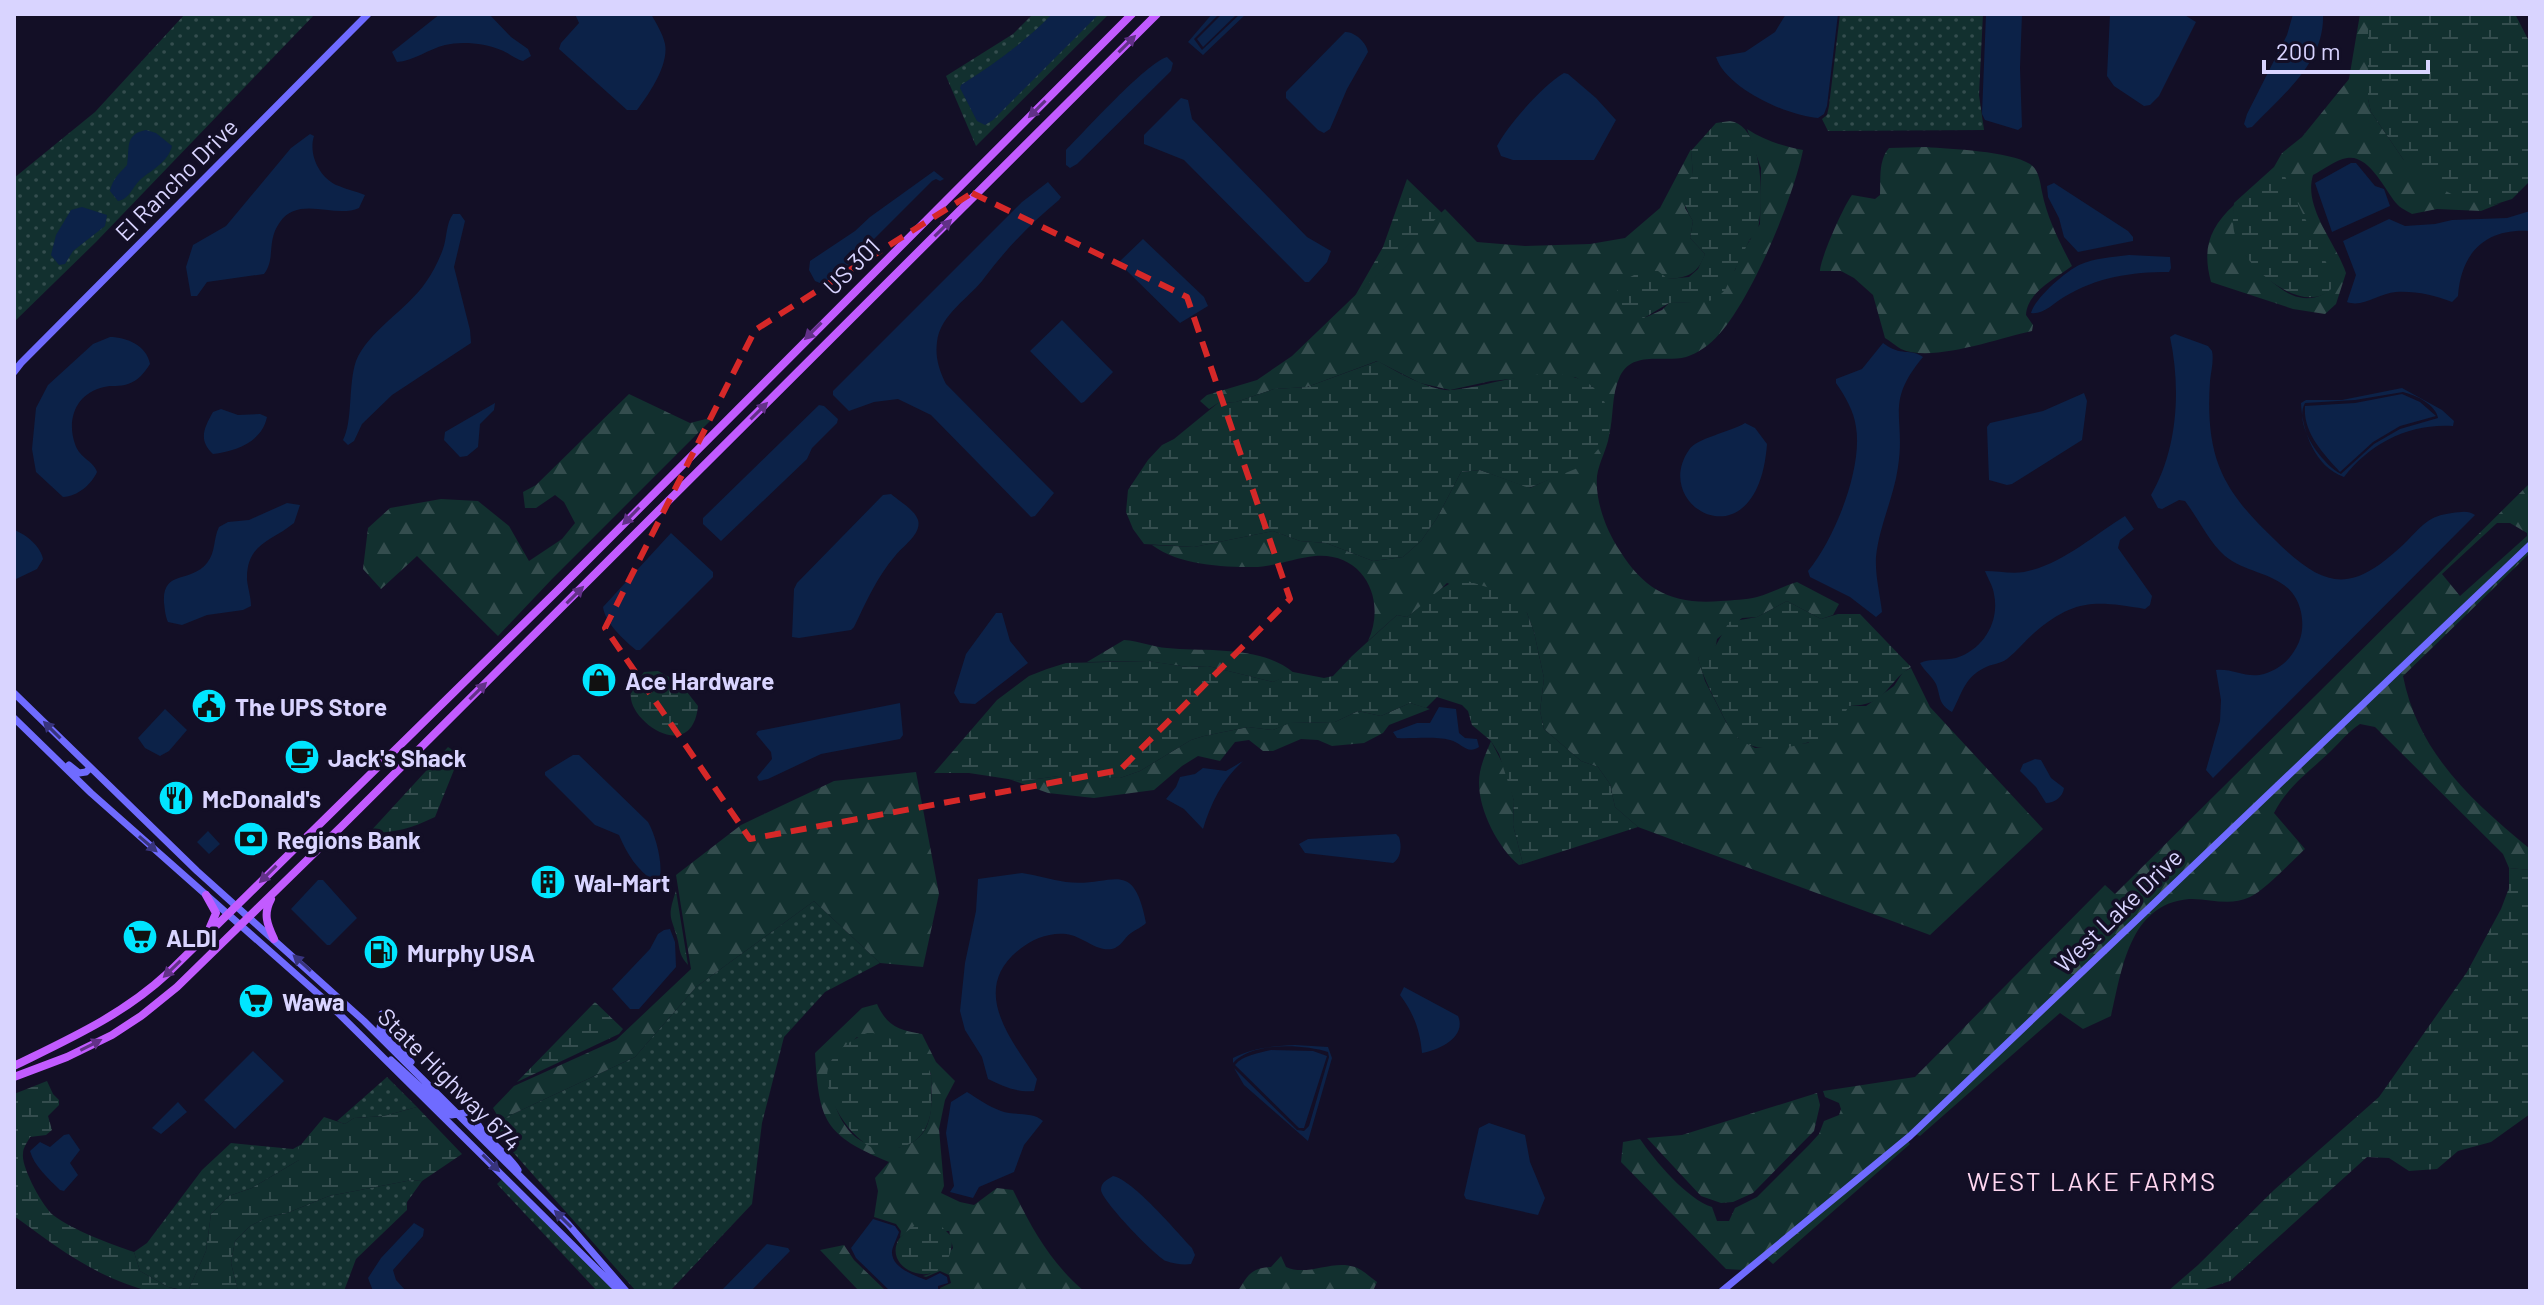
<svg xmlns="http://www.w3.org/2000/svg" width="2544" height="1305" viewBox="0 0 2544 1305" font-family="Barlow,sans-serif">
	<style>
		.grass { fill: url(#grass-dots) }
		.forest { fill: url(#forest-firs); fill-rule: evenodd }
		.wetland { fill: url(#wetland-marsh) }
		.water { fill: #0c2248; fill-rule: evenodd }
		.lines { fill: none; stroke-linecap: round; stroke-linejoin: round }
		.secondary { stroke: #6f6bff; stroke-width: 7 }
		.primary { stroke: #c25bff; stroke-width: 8 }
		.oneway { fill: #623188 }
		.oneway2 { fill: #38347d }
		.marked { fill: none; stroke: #d62828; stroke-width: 6; stroke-dasharray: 16 10; stroke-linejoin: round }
		.labels { text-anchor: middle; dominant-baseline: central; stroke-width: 7; stroke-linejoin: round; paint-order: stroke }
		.street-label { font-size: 24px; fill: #d9d4ff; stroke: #130f26 }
		.poi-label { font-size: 24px; font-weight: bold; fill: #d9d4ff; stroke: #130f26; text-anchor: start }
		.neighbourhood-label { font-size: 26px; letter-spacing: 2px; fill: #ffd6f0; stroke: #130f26 }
	</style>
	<defs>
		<pattern id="grass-dots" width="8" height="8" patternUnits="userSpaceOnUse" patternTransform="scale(2)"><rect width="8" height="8" fill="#12302f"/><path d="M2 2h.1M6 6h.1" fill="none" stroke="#344d4e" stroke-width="1.8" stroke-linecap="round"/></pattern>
		<pattern id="forest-firs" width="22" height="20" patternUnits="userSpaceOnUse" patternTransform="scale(2)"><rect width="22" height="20" fill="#12302f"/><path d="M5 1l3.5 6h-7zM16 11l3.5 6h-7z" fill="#344d4e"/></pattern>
		<pattern id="wetland-marsh" width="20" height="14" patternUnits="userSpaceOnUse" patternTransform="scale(2)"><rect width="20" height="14" fill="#12302f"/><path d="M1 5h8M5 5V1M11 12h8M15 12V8" fill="none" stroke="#344d4e"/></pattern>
	</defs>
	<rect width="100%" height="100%" fill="#130f26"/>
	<path class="grass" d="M 185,14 L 315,14 L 96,242 L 14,322 L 14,178 L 95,112 Z
		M 1033,14 L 1109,14 L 976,146 L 946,76 L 1013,34 Z
		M 1840,14 L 1983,14 L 1979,95 L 1984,130 L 1828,131 L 1822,119 L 1827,115 L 1829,106 Z
		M 814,901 L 880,963 L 825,992 L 784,1037 L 762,1123 L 752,1204 L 670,1291 L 636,1291 L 489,1125 L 635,1057 L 696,987 Z
		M 387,1077 L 417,1107 L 384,1116 L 354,1118 L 345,1124 L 337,1121 Z
		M 231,1143 L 293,1149 L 300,1145 L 299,1160 L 252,1188 L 229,1196 L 211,1214 L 206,1251 L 188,1291 L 168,1287 L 140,1271 L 134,1252 L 147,1243 L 202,1170 Z
		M 502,1179 L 615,1291 L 597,1291 L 497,1184 Z
		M 412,1180 L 422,1181 L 407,1202 L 407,1210 L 356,1259 L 344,1291 L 238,1291 L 231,1263 L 235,1241 L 250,1226 L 268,1217 L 287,1213 L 329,1196 Z"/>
	<path class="forest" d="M 2360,14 L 2368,14 L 2368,99 L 2371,112 L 2403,159 L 2493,205 L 2501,203 L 2481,211 L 2437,209 L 2412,214 C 2407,211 2400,208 2396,203 C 2385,190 2369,154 2347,158 C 2335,160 2323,170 2313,175 C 2303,208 2336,243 2346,273 L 2336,304 L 2325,314 L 2293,309 L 2211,282 C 2202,249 2209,228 2234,205 C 2233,220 2236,241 2245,254 C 2252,265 2279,290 2292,295 C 2308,302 2327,297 2335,283 L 2274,167 L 2282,153 L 2302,137 L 2349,79 Z
		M 1747,129 C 1765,141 1783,146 1803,150 C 1794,197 1746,316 1708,345 C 1703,349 1693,355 1686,357 C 1664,363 1633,350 1620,376 C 1611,395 1614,416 1609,436 C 1607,449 1599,462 1597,476 C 1595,501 1606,530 1620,551 C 1645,591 1673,605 1721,601 C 1733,600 1746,600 1757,597 C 1771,593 1784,586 1797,582 L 1839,604 L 1833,615 L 1821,619 L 1787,601 L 1757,617 L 1742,618 L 1717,639 L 1716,645 L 1698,658 L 1705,681 L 1726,722 L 1738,738 L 1755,748 L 1808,743 L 1849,706 L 1866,706 L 1894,686 L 1903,672 L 1911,668 L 1930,707 L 2043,829 L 1930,935 L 1638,827 L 1615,807 L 1610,784 L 1598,767 L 1581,761 L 1544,729 L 1540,711 L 1544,678 L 1534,632 L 1527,613 L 1447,583 L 1430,600 L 1407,617 L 1397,615 L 1368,641 C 1387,600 1364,552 1315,556 C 1294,558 1274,567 1253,567 C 1221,567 1179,565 1152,545 L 1194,547 L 1273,531 L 1300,541 L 1326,543 L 1373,561 L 1403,557 L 1421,541 L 1437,518 L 1461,472 L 1480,470 L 1530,488 L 1567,471 L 1593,387 L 1575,377 L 1540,376 L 1491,381 L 1450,390 L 1420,383 L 1377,361 L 1307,387 L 1274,389 L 1236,402 L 1218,403 L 1209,409 L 1200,401 L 1207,395 L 1257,380 L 1292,356 L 1445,209 L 1477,242 L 1525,246 L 1590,244 L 1625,238 L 1660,208 L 1691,149 L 1693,175 L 1685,208 L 1693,221 L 1690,238 L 1705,254 C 1698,274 1687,278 1667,279 L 1644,318 L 1662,310 L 1669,303 L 1692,302 L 1735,270 L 1740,256 L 1760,224 L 1761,168 Z
		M 1926,147 C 1951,149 2009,151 2030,164 C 2039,170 2040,182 2042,192 C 2047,218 2060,243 2072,266 C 2055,279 2027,292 2026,315 L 2033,325 L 2032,331 C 1999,338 1932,363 1901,349 C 1896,346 1890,341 1885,338 L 1873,295 L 1854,278 L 1841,271 L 1820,271 C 1820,259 1844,205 1852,195 L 1875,199 L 1880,195 C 1881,179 1878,161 1889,148 Z
		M 629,394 L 690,423 L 714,417 L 552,579 L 498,636 L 417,556 L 381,589 L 363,569 L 368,528 L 390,508 L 441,499 L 478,501 L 509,526 L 529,561 L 562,539 L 575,523 L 564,502 L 555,495 L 536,508 L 525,508 L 523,492 L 536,485 Z
		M 2530,483 L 2530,541 L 1909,1133 L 1743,1270 L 1726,1269 L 1621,1162 L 1623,1142 L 1640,1139 C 1655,1161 1687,1199 1712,1207 L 1717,1221 L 1729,1221 L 1735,1208 L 1757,1197 L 1809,1145 L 1819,1134 L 1824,1121 L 1839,1115 L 1841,1109 L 1839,1103 L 1825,1097 L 1823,1091 L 1915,1077 L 2105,885 L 2115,894 ZM 2497,523 L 2510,523 L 2527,533 L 2527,536 L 2460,596 L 2442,574 Z
		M 2530,549 L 2530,553 L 2403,676 C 2418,753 2472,801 2530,849 L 2530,870 L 2509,868 L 2503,854 L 2375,727 L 2360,724 C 2348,732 2341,741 2331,751 C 2310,771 2288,786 2274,813 L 2305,849 C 2292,861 2265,890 2250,897 C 2228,907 2210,898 2189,899 C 2129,904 2122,970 2111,1016 L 2083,1029 L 2060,1013 L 1920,1136 L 1915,1134 Z
		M 1124,640 C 1139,641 1153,647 1167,648 C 1207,652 1262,645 1294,673 L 1273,682 L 1208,666 L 1188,667 L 1147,661 L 1087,662 Z
		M 1410,703 L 1430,709 L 1389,725 L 1383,733 L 1364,743 L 1332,746 L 1318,740 L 1301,739 L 1273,751 L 1263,751 L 1249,740 L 1235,742 L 1220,761 L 1198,756 L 1182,766 L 1154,790 L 1094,798 L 1048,793 L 1009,779 L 1022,781 L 1059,776 L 1089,776 L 1120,778 L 1140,771 L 1191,740 L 1204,736 L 1248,727 L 1273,730 L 1289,723 L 1335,722 L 1358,711 L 1381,716 Z
		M 1491,741 L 1506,770 L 1514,801 L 1513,825 L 1523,864 L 1519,865 C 1496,846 1474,802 1480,772 C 1482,761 1487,751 1491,741 Z
		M 916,772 L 939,894 L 923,967 L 880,963 L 814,901 L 696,987 L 635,1057 L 500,1120 L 493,1108 L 514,1086 L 616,1040 L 691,969 L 676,875 L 741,825 L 834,781 Z
		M 676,891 L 688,965 C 680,956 680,952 678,941 C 672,916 666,920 676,891 Z
		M 877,1004 C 887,1026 898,1030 922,1034 L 936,1062 L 955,1081 L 945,1100 L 939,1129 L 944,1186 L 941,1193 L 960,1202 L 974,1205 L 997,1188 L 1013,1190 C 1032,1229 1050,1262 1084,1291 L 941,1291 L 940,1288 L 951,1283 L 949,1275 L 940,1271 L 926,1277 L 923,1276 L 930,1274 L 953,1248 L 949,1231 L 909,1231 L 900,1237 L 901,1231 L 896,1224 L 874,1217 L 878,1191 L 875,1178 L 889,1162 C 824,1135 819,1121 815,1053 L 862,1008 ZM 857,1037 L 931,1073 C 931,1091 934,1111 926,1128 C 913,1152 881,1153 860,1140 C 847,1133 836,1112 833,1098 C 830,1087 831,1073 831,1061 Z
		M 1817,1093 L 1820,1105 L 1814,1131 L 1753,1193 L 1733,1202 L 1721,1203 L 1701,1196 L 1647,1138 L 1682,1135 Z
		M 1908,1141 L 1910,1144 L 1773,1264 L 1766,1258 Z
		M 844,1245 L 854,1260 L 886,1291 L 859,1291 L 820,1250 Z
		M 1281,1256 L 1286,1267 C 1308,1277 1332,1259 1355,1267 C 1363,1270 1370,1277 1377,1282 L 1373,1291 L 1238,1291 C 1248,1275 1251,1268 1271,1267 Z"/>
	<path class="wetland" d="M 2368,14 L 2515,14 L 2530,43 L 2530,181 L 2512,199 L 2493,205 L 2459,198 L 2425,180 L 2403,159 L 2371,112 L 2368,99 Z
		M 1730,121 C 1765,126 1764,206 1757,234 L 1750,239 L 1725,290 L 1716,299 L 1705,302 L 1669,303 L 1644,318 L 1623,313 L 1615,297 C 1621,277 1638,271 1658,271 L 1668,279 L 1689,277 L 1698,269 L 1705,254 L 1690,238 L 1693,221 C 1683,205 1678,189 1693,175 L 1691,151 L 1716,123 Z
		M 2274,167 L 2281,168 L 2336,283 C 2309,324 2243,267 2235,235 C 2232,225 2233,213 2234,203 Z
		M 1407,179 L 1442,213 L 1355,296 L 1383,247 Z
		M 1378,361 C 1395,371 1432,392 1452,390 C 1497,386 1581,349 1606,405 C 1610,414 1609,427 1609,436 L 1585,465 L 1529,488 L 1480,470 L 1461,472 L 1437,518 L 1421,541 L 1403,557 L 1373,561 L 1326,543 L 1300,541 L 1273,531 L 1194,547 L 1144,544 L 1133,529 L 1126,512 L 1128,490 L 1148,460 L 1162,445 L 1174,439 L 1218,403 L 1236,402 L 1274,389 L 1307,387 Z
		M 1461,579 L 1493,589 L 1527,613 L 1534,632 L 1544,678 L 1540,711 L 1544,729 L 1581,761 L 1598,767 L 1610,784 L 1615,807 L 1638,827 L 1523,864 L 1513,825 L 1514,801 L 1499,754 L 1491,741 L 1472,725 L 1468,711 L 1462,705 L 1437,697 L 1426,708 L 1410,703 L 1381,716 L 1358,711 L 1335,722 L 1290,723 L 1273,730 L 1248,727 L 1204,736 L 1191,740 L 1140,771 L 1120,778 L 1059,776 L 1022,781 L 969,773 L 934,773 L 997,700 L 1029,676 L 1047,669 L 1066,663 L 1148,661 L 1188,667 L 1208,666 L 1273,682 L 1293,672 L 1324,678 L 1333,676 L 1352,656 L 1397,615 L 1407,617 C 1425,604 1440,585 1461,579 Z
		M 1787,601 L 1821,619 L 1838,614 L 1860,614 L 1911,667 C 1884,684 1889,705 1849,706 L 1832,735 C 1806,744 1759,759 1737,737 C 1728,728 1723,715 1717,704 C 1710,689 1702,675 1698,658 L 1708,648 L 1716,645 L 1729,622 L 1757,617 Z
		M 658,671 L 680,683 L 698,706 C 692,766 626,720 631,693 C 632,685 640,678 644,672 Z
		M 448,747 L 460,755 L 435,817 C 412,828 395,833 369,833 Z
		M 2509,868 L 2530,870 L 2530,1114 L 2491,1142 L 2458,1151 L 2437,1169 L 2409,1171 L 2389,1158 L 2367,1157 L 2230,1281 L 2199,1291 L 2168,1291 L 2198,1265 L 2274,1190 L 2379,1097 L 2467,972 L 2501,909 L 2509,888 Z
		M 595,1002 L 623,1029 L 619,1034 L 517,1082 Z
		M 870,1032 C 892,1038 921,1049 930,1072 C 932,1077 931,1085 931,1091 C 932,1104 932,1115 926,1127 C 920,1139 911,1145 898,1148 C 892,1149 885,1151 879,1150 C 851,1143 815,1088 831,1061 C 839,1047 856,1037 870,1032 Z
		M 47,1081 L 53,1094 L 59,1100 L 59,1105 L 48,1116 L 52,1130 L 46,1135 L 30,1137 C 27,1143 23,1147 23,1154 C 21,1167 43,1207 53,1215 C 72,1230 111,1244 134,1252 L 140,1271 L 168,1287 L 182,1291 C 171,1291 156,1293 145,1290 C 92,1275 57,1247 14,1216 L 14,1094 Z
		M 417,1107 L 462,1154 L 422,1181 L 412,1180 L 329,1196 L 287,1213 L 268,1217 L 250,1226 L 235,1241 L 231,1263 L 238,1291 L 188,1291 L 206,1251 L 211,1214 L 229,1196 L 252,1188 L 299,1160 L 299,1147 L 324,1117 L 345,1124 L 354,1118 L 384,1116 Z
		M 918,1223 L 942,1227 L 952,1237 C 953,1298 879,1273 899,1239 C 903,1233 912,1228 918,1223 Z"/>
	<path class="water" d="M 440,14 L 489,14 L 511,37 L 528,49 L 531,56 L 523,61 C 515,59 509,53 501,50 C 485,43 461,41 445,45 C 429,49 413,61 397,62 L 392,52 Z
		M 575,14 L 651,14 C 656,23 663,34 665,44 C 669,65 649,94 637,110 L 627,110 L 559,49 L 561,43 L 579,23 Z
		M 1052,14 L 1099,14 L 993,120 L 985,125 L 977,121 L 960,88 L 961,85 C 994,64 1025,42 1052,14 Z
		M 1212,14 L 1219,14 L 1194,39 L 1202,50 L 1240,14 L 1246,14 L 1203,55 L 1188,42 Z
		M 1222,14 L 1237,14 L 1203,47 L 1197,39 Z
		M 1786,14 L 1838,14 L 1827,106 L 1824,114 L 1818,118 C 1787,116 1726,88 1716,57 L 1745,52 L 1775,32 Z
		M 1986,14 L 2022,14 L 2020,68 L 2022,127 L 2018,130 L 1985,120 L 1982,114 Z
		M 2110,14 L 2183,14 L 2196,22 L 2159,96 L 2150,105 L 2144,106 L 2114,86 L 2107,76 Z
		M 2293,14 L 2323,14 C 2325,63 2282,95 2252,127 L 2247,128 L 2244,124 L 2247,114 L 2287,35 Z
		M 1345,32 C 1354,31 1367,43 1368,52 L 1347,89 L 1330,129 L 1324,133 L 1318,130 L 1286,98 L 1286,92 Z
		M 1167,57 L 1173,63 L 1171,71 L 1077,164 L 1070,168 L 1066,165 L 1066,150 C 1085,131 1146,63 1167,57 Z
		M 1564,73 L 1568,74 L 1596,98 L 1616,120 L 1594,160 L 1513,160 L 1501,156 L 1497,146 C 1508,125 1543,85 1564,73 Z
		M 1181,98 L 1188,100 L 1192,119 L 1307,237 L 1331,251 L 1327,262 L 1309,282 L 1305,282 L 1184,160 L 1144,144 L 1144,135 Z
		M 146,130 L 156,133 L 172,146 C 168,162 153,169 141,179 C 132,187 130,199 118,201 L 110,191 C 113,178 119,174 127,165 C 130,149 124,134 146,130 Z
		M 310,134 L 314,136 C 308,155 320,179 339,186 C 347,190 356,191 365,195 L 359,208 C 335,219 299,195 280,222 C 266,241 276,259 264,274 L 207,282 L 197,296 L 191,296 L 186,267 L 193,245 L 226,226 L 291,148 Z
		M 2351,163 L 2356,163 L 2375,186 L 2384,189 L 2390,206 L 2332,232 L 2315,183 Z
		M 934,171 L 944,179 L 940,181 L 936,179 L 932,181 L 827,286 L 815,281 L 809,270 L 810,261 L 855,231 L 870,217 Z
		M 1048,182 L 1061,197 L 1059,200 C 1031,223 1007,248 985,277 C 970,298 940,314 937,342 C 935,357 939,370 946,384 L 1054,493 L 1035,516 L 1031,517 L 931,415 L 898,399 L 874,402 L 849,411 L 833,395 L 833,391 L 1022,202 Z
		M 2054,183 L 2128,231 L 2133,237 L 2133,241 L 2078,252 L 2064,237 L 2059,218 L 2048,197 L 2047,186 Z
		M 82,207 L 107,215 L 105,226 L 73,251 L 65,264 L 59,265 L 51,255 L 56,235 L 71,210 Z
		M 2530,211 L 2530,231 C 2485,228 2461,253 2458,296 L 2452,302 C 2434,295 2416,291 2396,292 C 2379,293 2363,308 2347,302 L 2356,275 L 2343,241 L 2389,219 L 2405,226 L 2435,224 L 2452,220 L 2507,218 Z
		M 453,214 L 460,214 L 465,221 L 454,267 L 470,330 L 471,343 L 392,395 L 362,424 L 354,441 L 348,445 L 343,440 C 353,421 348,384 356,361 C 368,331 407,310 426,282 C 433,272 439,260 443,249 C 447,238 446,223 453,214 Z
		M 1143,239 L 1204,297 L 1208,306 L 1180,323 L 1123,267 L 1119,262 Z
		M 2129,255 L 2170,257 L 2171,268 L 2169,272 C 2131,272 2097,277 2064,297 C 2054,303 2043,315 2031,313 C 2035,298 2065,272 2079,265 C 2094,258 2113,257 2129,255 Z
		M 1062,320 L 1113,372 L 1084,402 L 1081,403 L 1030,351 Z
		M 2175,334 L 2208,346 L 2212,351 C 2214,361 2211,371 2210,381 C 2208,409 2209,440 2219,466 C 2230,495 2252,518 2274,539 C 2327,592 2353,593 2407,541 C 2423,525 2428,516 2452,513 C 2461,512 2468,510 2475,515 L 2213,778 L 2206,770 L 2220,721 L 2221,700 L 2216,670 C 2232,668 2247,679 2264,674 C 2281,669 2292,658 2299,642 C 2303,632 2303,623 2301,612 C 2292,572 2251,577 2225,556 C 2209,542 2198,518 2185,501 L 2179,500 L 2162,509 L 2158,508 L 2151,495 C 2178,449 2181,388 2170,337 Z
		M 110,337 C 127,337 147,346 150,364 C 145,372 138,381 128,384 C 119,387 112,385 104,387 C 77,393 66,418 75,444 C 80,459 93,460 97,472 C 91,485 78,496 63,497 L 36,472 L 32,449 L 36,408 L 48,385 L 93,344 Z
		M 1883,343 C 1901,357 1911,348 1923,357 C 1884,404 1906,415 1898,467 C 1894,497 1879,526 1876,557 C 1875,576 1880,594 1882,612 L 1876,617 L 1850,597 L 1810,577 L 1808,571 C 1834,540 1863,469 1856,427 C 1854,411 1845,396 1836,383 L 1836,379 L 1862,369 Z
		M 2402,388 L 2442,410 L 2454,421 L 2453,426 C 2410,423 2370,443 2344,477 C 2315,467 2302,431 2301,403 L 2306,400 L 2342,400 ZM 2403,392 C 2416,395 2436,405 2438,418 L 2400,429 L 2374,444 L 2341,474 C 2322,464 2293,425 2305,403 L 2355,400 Z
		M 2084,393 L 2087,401 L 2082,440 L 2012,484 L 2007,485 L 1989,480 L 1987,427 L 1990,423 L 2043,411 Z
		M 2402,394 L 2420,402 L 2436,416 L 2400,426 L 2373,442 L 2340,472 C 2323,453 2303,433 2305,406 L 2355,403 Z
		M 495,403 L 494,410 L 480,424 L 478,447 L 467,456 L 460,457 L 444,440 L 445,432 Z
		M 819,405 L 824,406 L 838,419 L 837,423 L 812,448 L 807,459 L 721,541 L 703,524 L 703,518 Z
		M 221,409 L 238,415 L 260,414 L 267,417 C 262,442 236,451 213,454 C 198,440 204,428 213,412 Z
		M 1745,423 L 1755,428 L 1767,444 C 1758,568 1649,507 1689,450 C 1696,438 1731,432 1745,423 Z
		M 891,494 C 899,501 915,510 918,520 C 922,534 903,546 895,556 C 877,577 866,602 854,627 L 851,630 L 799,638 L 792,637 L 794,589 L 797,583 L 883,495 Z
		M 287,503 L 300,505 L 294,523 C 271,542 246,543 247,580 C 248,589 251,597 251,606 L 243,610 L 207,615 L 182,625 L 168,622 C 165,615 165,610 164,603 C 162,569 190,584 207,563 C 216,552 213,539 219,527 L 228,522 L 249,520 Z
		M 2125,516 L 2134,529 L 2120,540 L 2118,548 L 2152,596 L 2150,605 L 2145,609 C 2096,601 2075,598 2034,633 C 2025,641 2017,651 2007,659 C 2000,664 1991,664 1984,668 C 1964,678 1962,694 1952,712 C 1938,704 1941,697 1936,684 C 1932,676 1924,671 1920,663 C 1930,658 1944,661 1956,658 C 1983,650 2000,622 1994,594 C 1993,586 1988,579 1985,571 C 1998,571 2011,574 2024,572 C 2061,565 2094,535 2125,516 Z
		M 14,530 C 26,534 41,547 43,559 L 37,569 L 14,580 Z
		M 671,533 L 713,572 L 713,577 L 640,650 L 636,650 C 624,640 605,623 603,607 Z
		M 996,613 L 1002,613 L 1010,641 L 1028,663 L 975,704 L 960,703 L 954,693 L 966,654 Z
		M 900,703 L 903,735 L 900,739 L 821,754 L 768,779 L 759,781 L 757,777 L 772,759 L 771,752 L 756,734 L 758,731 Z
		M 1439,707 L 1456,709 L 1459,733 L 1465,738 L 1477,739 L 1479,747 C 1467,755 1462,743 1450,740 C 1434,736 1413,739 1397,738 L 1393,732 L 1417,723 L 1430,723 Z
		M 165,709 L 187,730 L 169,751 L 160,756 L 145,748 L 138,738 Z
		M 573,755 L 579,755 L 648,822 C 656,836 664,866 659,881 L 655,882 C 637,870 627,854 619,835 L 595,825 L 545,775 L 545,772 Z
		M 2035,759 L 2041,760 L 2051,778 L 2064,788 C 2063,797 2054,803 2046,803 L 2036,787 L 2020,771 L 2023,764 Z
		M 1243,761 C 1222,780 1211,803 1203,829 L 1184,809 L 1166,799 L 1176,787 L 1180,777 L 1195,774 L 1203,768 L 1226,771 Z
		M 208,831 L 220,844 L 209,854 L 197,842 Z
		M 1396,834 L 1399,837 C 1402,846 1401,858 1393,863 L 1305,853 L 1299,844 L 1308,839 Z
		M 1022,873 C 1037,875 1051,880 1066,882 C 1112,888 1133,855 1146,923 C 1141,928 1136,929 1131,933 C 1124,938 1121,947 1112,949 C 1096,952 1083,936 1066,934 C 1050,932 1032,939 1020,949 C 968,990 1012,1040 1037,1079 L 1034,1091 C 1017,1093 1003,1086 988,1079 L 982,1057 L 965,1030 L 960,1011 L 965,963 L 976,911 L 978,879 Z
		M 318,880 L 323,880 L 357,918 L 330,945 L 327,945 L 291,909 Z
		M 670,929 L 675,942 L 676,967 L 639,1009 L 630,1009 L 612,989 L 650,949 L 658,934 L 664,930 Z
		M 1404,987 L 1458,1016 C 1467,1037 1439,1050 1422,1053 C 1420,1030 1414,1014 1400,995 Z
		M 1295,1045 L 1328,1047 L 1332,1058 L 1308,1141 L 1244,1085 L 1234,1068 L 1297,1130 L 1304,1131 L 1309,1126 L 1329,1057 L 1328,1052 C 1302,1044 1252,1042 1233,1063 L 1233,1058 C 1253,1048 1272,1046 1295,1045 Z
		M 1271,1050 L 1313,1051 L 1327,1056 L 1304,1128 L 1299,1128 L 1235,1065 C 1243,1055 1259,1053 1271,1050 Z
		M 253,1051 L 284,1081 L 235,1129 L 204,1100 Z
		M 967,1092 C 978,1099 988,1106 1001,1111 C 1014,1116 1033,1111 1043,1121 L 1024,1145 L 1014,1172 L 979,1187 L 973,1198 L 950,1192 L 954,1186 L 946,1133 L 951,1102 Z
		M 178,1102 L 187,1112 L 161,1134 L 152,1128 Z
		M 1489,1123 L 1525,1135 L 1530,1162 L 1545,1198 L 1538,1215 L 1466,1199 L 1464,1195 L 1479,1128 Z
		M 69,1134 L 80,1150 L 70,1163 L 78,1175 L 64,1191 L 60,1190 C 49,1179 34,1166 30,1151 L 40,1142 L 50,1147 L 64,1135 Z
		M 1113,1176 C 1133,1180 1176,1231 1192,1248 L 1195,1255 L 1191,1264 C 1184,1265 1174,1264 1166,1261 C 1155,1256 1102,1201 1101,1190 C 1101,1182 1107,1180 1113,1176 Z
		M 873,1219 L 895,1226 L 899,1232 C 897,1238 893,1246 892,1251 C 891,1268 914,1275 926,1280 L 940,1273 L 947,1277 L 948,1283 L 938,1286 L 938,1291 L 890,1291 L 856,1258 L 851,1248 Z
		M 414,1223 L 424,1229 L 423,1236 L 393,1270 L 396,1280 L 406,1291 L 373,1291 L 368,1278 L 381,1258 Z
		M 767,1244 L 788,1248 L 790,1251 L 751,1291 L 721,1291 Z"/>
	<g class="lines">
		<path class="secondary" d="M 14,372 L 21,363 L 368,14
			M 14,693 L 197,871 L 364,1021 L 568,1224 L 626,1291
			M 14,718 L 91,793 L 325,1000 L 619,1291
			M 69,765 L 79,773 L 86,772 L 90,768
			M 382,1014 L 380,1028 L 411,1062
			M 391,1060 L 451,1115 L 465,1113 L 475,1105
			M 474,1107 C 472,1133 505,1149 518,1170
			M 1722,1291 L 1910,1136 L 2530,545"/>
		<path class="primary" d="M 206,895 L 216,913 L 210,927
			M 271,899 C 263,914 267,924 274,939
			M 14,1066 C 69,1039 123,1015 168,973 L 558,590 L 1132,14
			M 14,1077 L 67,1057 L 112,1035 L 141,1016 L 177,987 L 343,825 L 1157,14"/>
	</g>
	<defs><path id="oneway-solid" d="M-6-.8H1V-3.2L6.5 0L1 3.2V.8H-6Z" transform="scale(2)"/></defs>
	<g class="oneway">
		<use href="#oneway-solid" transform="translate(1127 44) rotate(-45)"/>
		<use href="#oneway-solid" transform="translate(1037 109) rotate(135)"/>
		<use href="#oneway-solid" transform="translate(943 228) rotate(-45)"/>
		<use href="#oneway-solid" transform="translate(813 331) rotate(135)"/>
		<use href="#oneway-solid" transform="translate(759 411) rotate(-45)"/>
		<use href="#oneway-solid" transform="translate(631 516) rotate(134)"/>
		<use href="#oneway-solid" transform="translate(575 595) rotate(-45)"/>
		<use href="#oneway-solid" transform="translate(478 691) rotate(-45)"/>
		<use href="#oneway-solid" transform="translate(268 874) rotate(135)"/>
		<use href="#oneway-solid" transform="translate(172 969) rotate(136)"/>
		<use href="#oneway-solid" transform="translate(91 1045) rotate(-27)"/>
	</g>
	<g class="oneway2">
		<use href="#oneway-solid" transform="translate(52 730) rotate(-135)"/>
		<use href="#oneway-solid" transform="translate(148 844) rotate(41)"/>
		<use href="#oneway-solid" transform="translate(302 963) rotate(-138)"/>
		<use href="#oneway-solid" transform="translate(491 1163) rotate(45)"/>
		<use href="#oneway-solid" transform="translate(563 1219) rotate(-135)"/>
	</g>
	<path class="marked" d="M 972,193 L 1187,297 L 1290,599 L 1120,770 L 750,839 L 605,628 L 755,330 Z"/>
	<defs>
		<symbol id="shop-disc" viewBox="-11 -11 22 22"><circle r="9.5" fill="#00e5ff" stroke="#130f26"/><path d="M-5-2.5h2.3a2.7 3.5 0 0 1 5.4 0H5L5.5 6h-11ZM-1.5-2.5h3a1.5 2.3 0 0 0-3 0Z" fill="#111"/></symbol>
		<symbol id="civic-disc" viewBox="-11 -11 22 22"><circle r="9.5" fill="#00e5ff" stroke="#130f26"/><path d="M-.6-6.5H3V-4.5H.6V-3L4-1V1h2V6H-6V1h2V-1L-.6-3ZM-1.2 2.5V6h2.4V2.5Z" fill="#111"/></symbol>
		<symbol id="cafe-disc" viewBox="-11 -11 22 22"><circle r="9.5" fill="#00e5ff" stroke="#130f26"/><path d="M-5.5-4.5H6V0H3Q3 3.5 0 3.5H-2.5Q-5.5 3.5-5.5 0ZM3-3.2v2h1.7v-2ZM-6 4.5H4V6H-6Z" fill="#111"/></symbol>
		<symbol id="restaurant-disc" viewBox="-11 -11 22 22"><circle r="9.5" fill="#00e5ff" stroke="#130f26"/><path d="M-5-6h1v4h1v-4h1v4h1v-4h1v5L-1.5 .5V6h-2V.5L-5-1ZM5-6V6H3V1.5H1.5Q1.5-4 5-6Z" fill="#111"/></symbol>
		<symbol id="bank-disc" viewBox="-11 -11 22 22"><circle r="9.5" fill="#00e5ff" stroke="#130f26"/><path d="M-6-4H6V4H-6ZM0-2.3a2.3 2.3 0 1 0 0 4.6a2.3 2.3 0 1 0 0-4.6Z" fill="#111"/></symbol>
		<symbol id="building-disc" viewBox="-11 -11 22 22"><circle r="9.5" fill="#00e5ff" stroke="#130f26"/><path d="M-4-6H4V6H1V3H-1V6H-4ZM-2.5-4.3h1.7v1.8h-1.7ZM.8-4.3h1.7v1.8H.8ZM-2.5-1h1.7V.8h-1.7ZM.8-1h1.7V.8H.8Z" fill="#111"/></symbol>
		<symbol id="supermarket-disc" viewBox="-11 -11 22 22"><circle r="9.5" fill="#00e5ff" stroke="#130f26"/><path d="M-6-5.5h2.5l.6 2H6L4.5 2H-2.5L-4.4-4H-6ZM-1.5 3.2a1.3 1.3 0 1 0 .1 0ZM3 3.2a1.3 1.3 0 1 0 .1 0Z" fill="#111"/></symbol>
		<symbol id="fuel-disc" viewBox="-11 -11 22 22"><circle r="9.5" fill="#00e5ff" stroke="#130f26"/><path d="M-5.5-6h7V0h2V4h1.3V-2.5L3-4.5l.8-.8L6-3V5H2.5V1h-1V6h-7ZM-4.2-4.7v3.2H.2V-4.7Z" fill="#111"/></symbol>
	</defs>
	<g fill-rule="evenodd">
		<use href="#shop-disc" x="579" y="660" width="40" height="40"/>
		<use href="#civic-disc" x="189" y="686" width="40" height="40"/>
		<use href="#cafe-disc" x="282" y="737" width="40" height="40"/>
		<use href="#restaurant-disc" x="156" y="778" width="40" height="40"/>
		<use href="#bank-disc" x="231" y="819" width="40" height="40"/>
		<use href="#building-disc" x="528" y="862" width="40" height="40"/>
		<use href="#supermarket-disc" x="120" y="917" width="40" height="40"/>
		<use href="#fuel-disc" x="361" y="932" width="40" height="40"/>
		<use href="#supermarket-disc" x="236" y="981" width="40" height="40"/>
	</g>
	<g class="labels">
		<g class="street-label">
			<text transform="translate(176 179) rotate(-45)">El Rancho Drive</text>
			<text transform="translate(851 266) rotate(-45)">US 301</text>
			<text transform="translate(2118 910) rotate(-44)">West Lake Drive</text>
			<text transform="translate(450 1079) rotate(45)">State Highway 674</text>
		</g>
		<g class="poi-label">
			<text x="625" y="680">Ace Hardware</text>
			<text x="235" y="706">The UPS Store</text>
			<text x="328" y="757">Jack's Shack</text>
			<text x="202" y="798">McDonald's</text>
			<text x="277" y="839">Regions Bank</text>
			<text x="574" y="882">Wal-Mart</text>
			<text x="166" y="937">ALDI</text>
			<text x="407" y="952">Murphy USA</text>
			<text x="282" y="1001">Wawa</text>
		</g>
		<g class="neighbourhood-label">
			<text x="2092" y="1180">WEST LAKE FARMS</text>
		</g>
	</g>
	<rect width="2544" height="1305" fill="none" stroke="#d9d4ff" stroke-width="32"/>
	<path d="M2264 60v12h164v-12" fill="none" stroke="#d9d4ff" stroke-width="4"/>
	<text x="2276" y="60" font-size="24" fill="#d9d4ff" stroke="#130f26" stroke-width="6" paint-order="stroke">200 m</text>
</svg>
